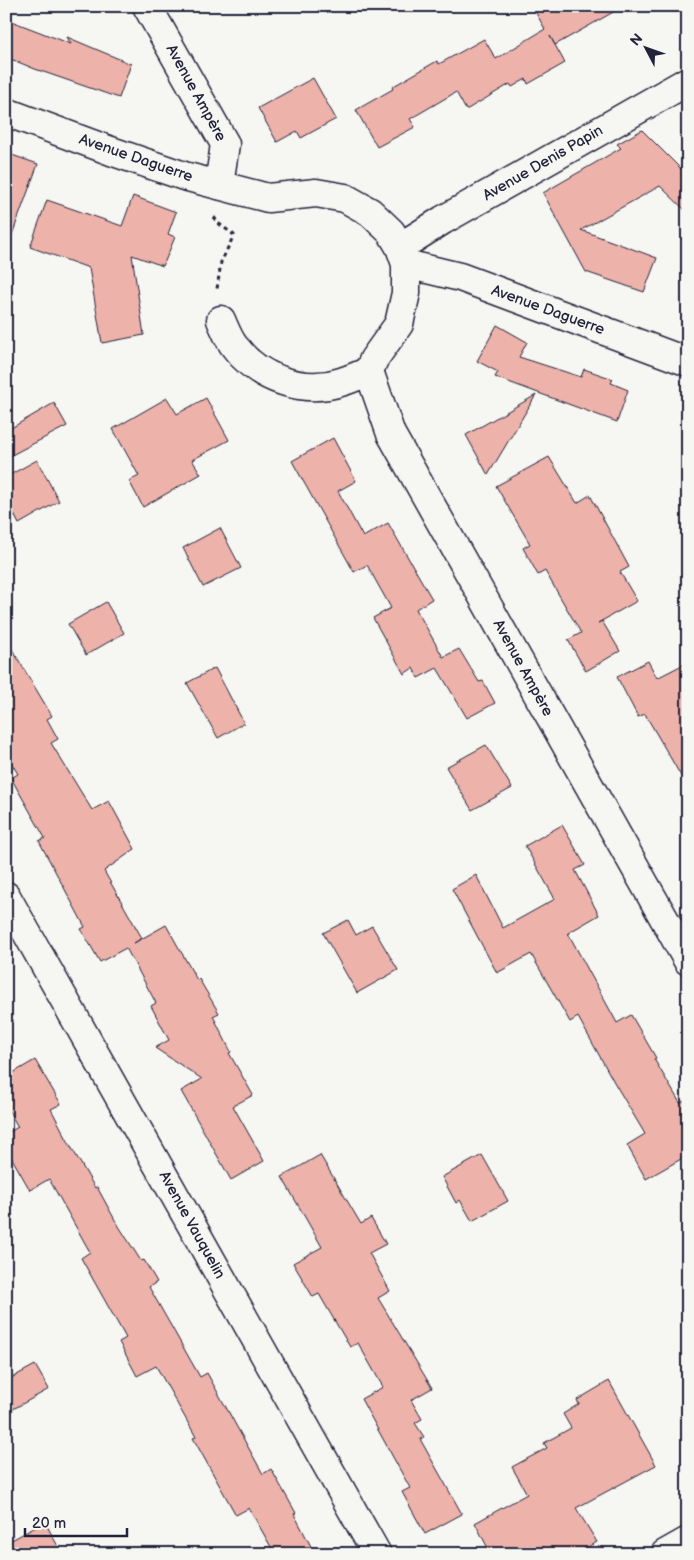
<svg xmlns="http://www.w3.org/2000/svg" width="694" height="1560" viewBox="0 0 694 1560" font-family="'Balsamiq Sans',sans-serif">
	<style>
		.building { fill: #edb2aa; stroke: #22223b }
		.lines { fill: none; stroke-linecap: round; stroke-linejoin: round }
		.minor-casing { stroke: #22223b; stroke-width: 31 }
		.tertiary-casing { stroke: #22223b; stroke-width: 31 }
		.path { stroke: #22223b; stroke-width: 3; stroke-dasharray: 4 4; stroke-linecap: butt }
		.minor { stroke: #f6f6f2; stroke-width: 28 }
		.tertiary { stroke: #f6f6f2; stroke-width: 28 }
		.labels { text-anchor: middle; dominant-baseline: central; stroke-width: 4; stroke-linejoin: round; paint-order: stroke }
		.street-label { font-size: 15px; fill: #22223b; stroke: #f6f6f2 }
	</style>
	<rect width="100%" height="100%" fill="#f6f6f2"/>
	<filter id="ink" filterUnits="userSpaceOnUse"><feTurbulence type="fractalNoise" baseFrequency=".02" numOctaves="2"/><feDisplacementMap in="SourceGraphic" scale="10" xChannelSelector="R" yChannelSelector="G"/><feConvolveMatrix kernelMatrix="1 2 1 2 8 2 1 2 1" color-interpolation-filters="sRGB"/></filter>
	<g filter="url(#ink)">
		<path class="building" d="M 532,6 L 624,6 L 555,45 L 550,36 L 565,63 L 528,84 L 526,79 L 512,87 L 510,84 L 466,110 L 456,92 L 410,119 L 415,127 L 377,147 L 356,110 L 393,89 L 392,87 L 437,61 L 439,64 L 484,39 L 496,59 L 545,29 Z
			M 6,19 L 71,44 L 67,37 L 131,64 L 119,98 L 35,69 L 6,57 Z
			M 313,78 L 336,119 L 301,138 L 297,131 L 277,142 L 258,108 Z
			M 642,130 L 688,176 L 688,213 L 660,186 L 581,230 L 657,258 L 644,292 L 586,272 L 543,193 L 621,148 L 617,144 Z
			M 6,153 L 38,164 L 9,243 L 6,243 Z
			M 133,196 L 176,212 L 168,234 L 175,237 L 163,266 L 132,255 L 144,335 L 102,343 L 89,268 L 30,247 L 47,200 L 122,226 Z
			M 497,325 L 527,342 L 519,357 L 581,377 L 584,369 L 613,379 L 611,383 L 628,390 L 617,422 L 495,377 L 498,372 L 477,361 Z
			M 536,395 L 488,475 L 466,435 Z
			M 167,398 L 177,414 L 206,398 L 229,440 L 192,460 L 201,474 L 143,507 L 129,481 L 139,476 L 113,429 Z
			M 54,403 L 67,426 L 6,458 L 6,431 Z
			M 333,438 L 356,481 L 338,491 L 363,537 L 388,523 L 432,599 L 416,609 L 443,657 L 459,649 L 479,682 L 483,681 L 495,703 L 467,718 L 437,668 L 418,678 L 413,668 L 404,674 L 373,618 L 391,608 L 367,565 L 354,572 L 292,461 Z
			M 549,457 L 577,503 L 590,495 L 629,567 L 620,572 L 637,601 L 598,623 L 602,621 L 620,651 L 586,671 L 568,640 L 581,633 L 545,571 L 538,575 L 523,548 L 530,544 L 496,486 Z
			M 37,460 L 59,501 L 19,524 L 6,499 L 6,477 Z
			M 220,528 L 241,568 L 203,587 L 183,548 Z
			M 106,602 L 124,633 L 86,655 L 68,624 Z
			M 6,639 L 52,716 L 47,719 L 58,739 L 51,743 L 92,810 L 109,801 L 135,849 L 104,871 L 142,938 L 134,943 L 166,925 L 197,980 L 199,979 L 219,1013 L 213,1016 L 231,1052 L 229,1053 L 253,1095 L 233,1106 L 264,1161 L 231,1180 L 181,1091 L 202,1079 L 155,1048 L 169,1040 L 151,1006 L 156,1003 L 126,948 L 100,962 L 81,929 L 85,927 L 39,841 L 45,838 L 11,778 L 18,774 L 6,754 Z
			M 648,661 L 657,678 L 688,662 L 688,788 L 645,714 L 638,717 L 617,677 Z
			M 215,668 L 244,723 L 218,738 L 187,683 Z
			M 486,745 L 512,788 L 472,810 L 446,767 Z
			M 562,825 L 585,865 L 575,870 L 599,915 L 568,933 L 617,1023 L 631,1015 L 656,1058 L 654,1059 L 680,1103 L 688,1099 L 688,1155 L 646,1179 L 627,1145 L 645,1134 L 614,1082 L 578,1017 L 570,1022 L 531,954 L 497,973 L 452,889 L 476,875 L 503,928 L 555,899 L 525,846 Z
			M 348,920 L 356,935 L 372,926 L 398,970 L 357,993 L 323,933 Z
			M 35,1060 L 61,1104 L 51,1109 L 70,1145 L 95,1188 L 97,1187 L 115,1220 L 141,1261 L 144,1260 L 157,1282 L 149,1287 L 200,1377 L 207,1373 L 263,1474 L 271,1469 L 296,1513 L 294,1514 L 315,1554 L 275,1554 L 249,1508 L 236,1515 L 193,1438 L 196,1437 L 156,1366 L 137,1376 L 119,1342 L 126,1338 L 81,1258 L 90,1252 L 49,1179 L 30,1190 L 6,1148 L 6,1134 L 18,1127 L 6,1106 L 6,1077 Z
			M 320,1155 L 361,1224 L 371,1218 L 386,1244 L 369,1253 L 390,1291 L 378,1298 L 432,1388 L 411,1400 L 422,1419 L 415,1423 L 424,1437 L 420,1439 L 462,1514 L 425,1534 L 402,1492 L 410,1488 L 361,1399 L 383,1387 L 358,1343 L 350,1347 L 319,1294 L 313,1297 L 293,1263 L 322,1247 L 282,1177 Z
			M 482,1155 L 508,1201 L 472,1221 L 460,1200 L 456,1203 L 442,1177 Z
			M 35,1365 L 49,1389 L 6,1413 L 6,1381 Z
			M 609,1381 L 656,1465 L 576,1508 L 597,1542 L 575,1554 L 491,1554 L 475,1523 L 527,1494 L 512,1467 L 547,1448 L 544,1443 L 571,1428 L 563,1414 L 579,1404 L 577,1400 Z
			M 45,1522 L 62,1554 L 6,1554 L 6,1543 Z"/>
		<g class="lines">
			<defs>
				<path id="minor" d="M 147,6 L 225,144 L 219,185
					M 400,247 L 443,220 L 688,81
					M 221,320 C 225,329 229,340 235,347 C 259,379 303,394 341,382 C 351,379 360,375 369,371 L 391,434 L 688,961
					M 6,896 L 377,1554"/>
				<path id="tertiary" d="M 6,112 L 111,151 L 184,176 L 268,198 L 316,193 L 345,198 L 370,212 L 391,232 L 400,247 L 406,264 L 406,293 L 399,324 L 374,359 L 369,371
					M 406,264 L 460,277 L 688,362
					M 665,1554 L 688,1541"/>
			</defs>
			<use href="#minor" class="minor-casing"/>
			<use href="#tertiary" class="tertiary-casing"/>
			<path class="path" d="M 214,217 L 218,223 L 234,235 L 221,262 L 217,289"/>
			<use href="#minor" class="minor"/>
			<use href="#tertiary" class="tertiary"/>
		</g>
	</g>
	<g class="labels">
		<g class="street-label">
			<text transform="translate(196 93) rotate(61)">Avenue Ampère</text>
			<text transform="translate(136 158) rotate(19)">Avenue Daguerre</text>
			<text transform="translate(543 163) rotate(-30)">Avenue Denis Papin</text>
			<text transform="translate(548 310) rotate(20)">Avenue Daguerre</text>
			<text transform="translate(523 668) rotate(61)">Avenue Ampère</text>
			<text transform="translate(192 1225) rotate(61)">Avenue Vauquelin</text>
		</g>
	</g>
	<rect width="694" height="1560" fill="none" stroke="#f6f6f2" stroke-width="25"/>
	<rect x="12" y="12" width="669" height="1535" fill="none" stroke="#22223b" stroke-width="2" filter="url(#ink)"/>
	<g transform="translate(646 48) rotate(311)" stroke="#f6f6f2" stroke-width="4" paint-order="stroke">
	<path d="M0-4L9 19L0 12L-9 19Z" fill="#22223b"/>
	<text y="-8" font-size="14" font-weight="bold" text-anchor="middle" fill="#22223b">N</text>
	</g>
	<path d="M25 1528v8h102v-8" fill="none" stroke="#22223b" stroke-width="2.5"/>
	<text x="32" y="1528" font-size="15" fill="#22223b" stroke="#f6f6f2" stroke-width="4" paint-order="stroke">20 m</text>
</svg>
